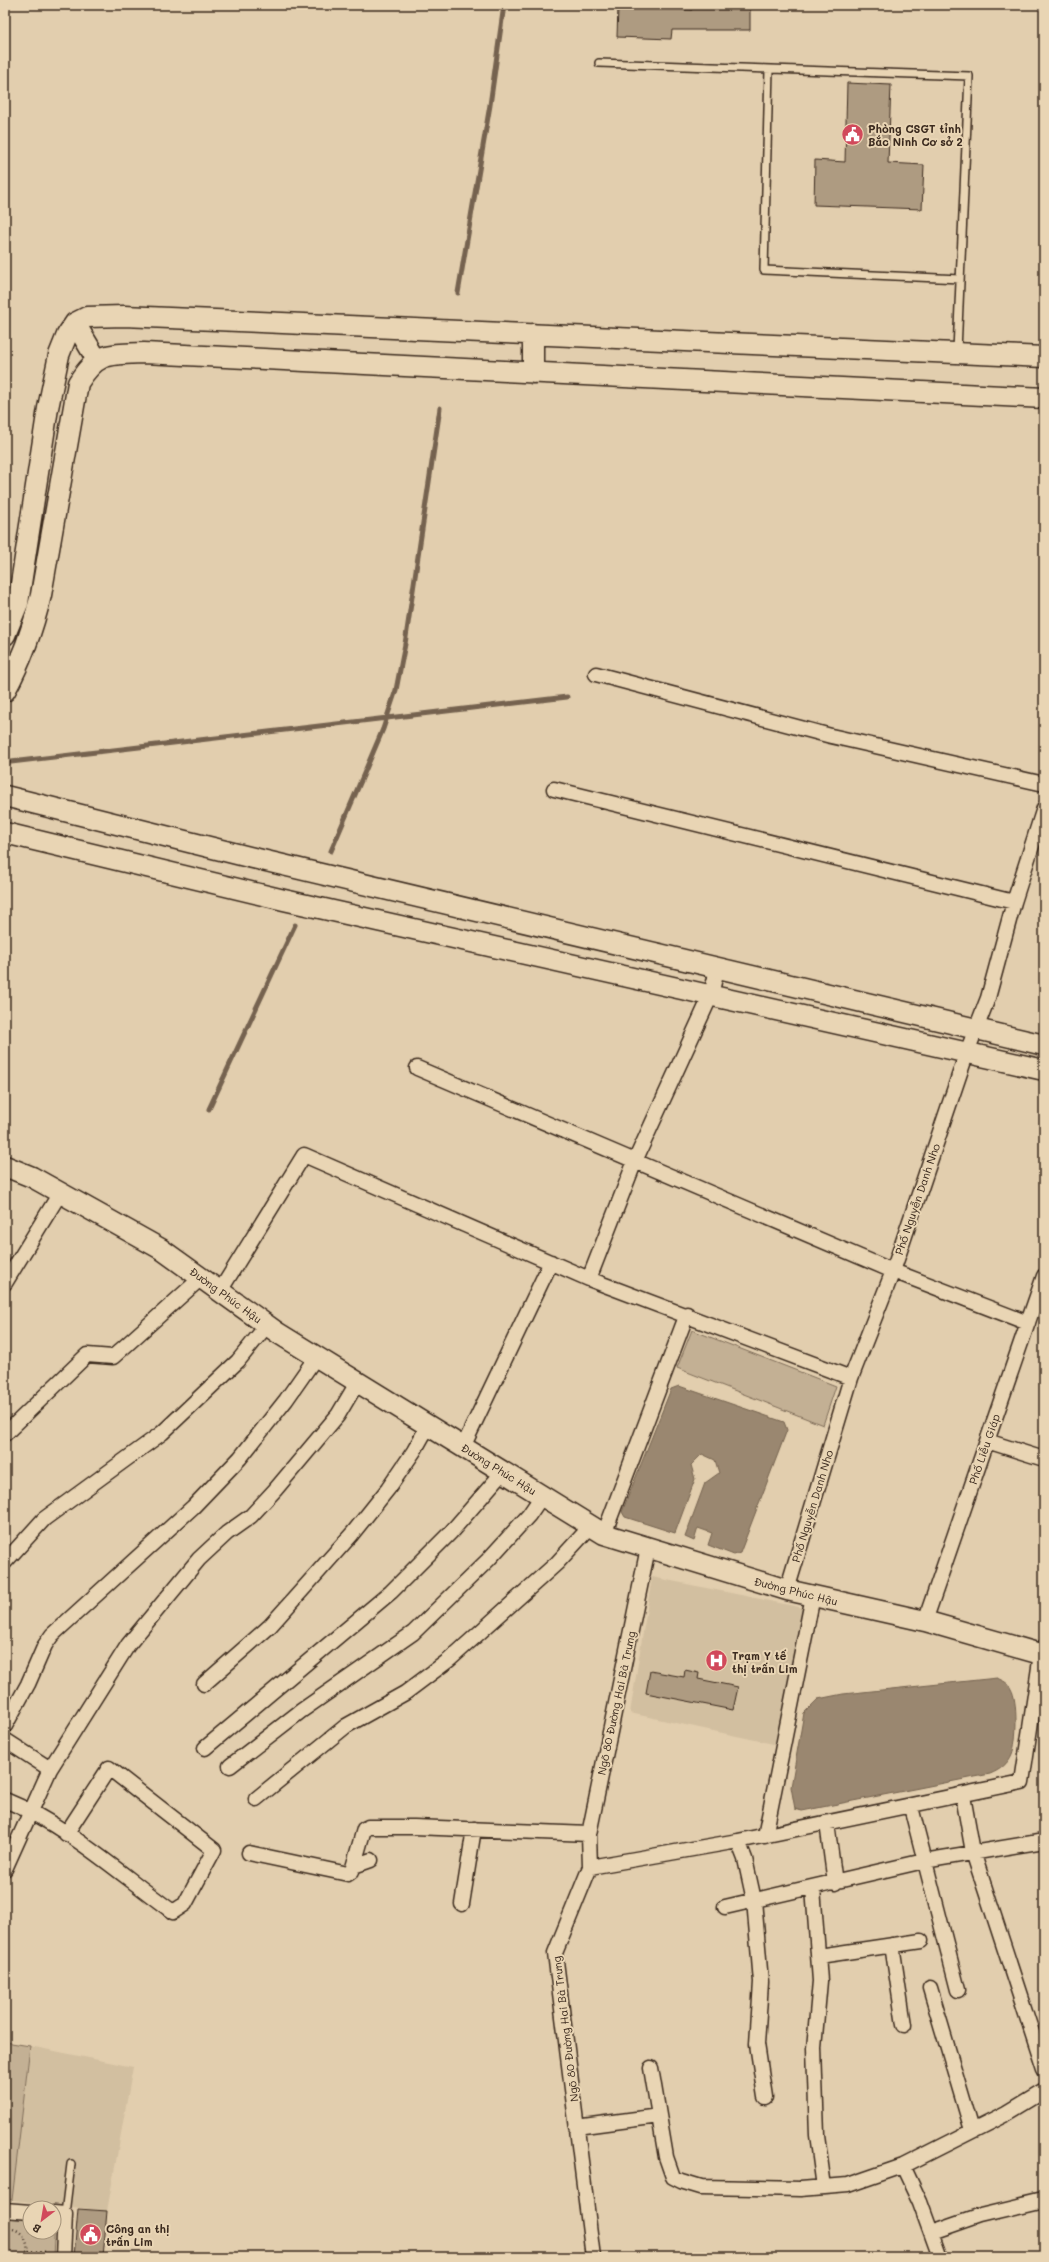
<svg xmlns="http://www.w3.org/2000/svg" width="1049" height="2262" viewBox="0 0 1049 2262" font-family="Mali,sans-serif">
	<style>
		.built { fill: #d2bfa0 }
		.green { fill: #c3b094; stroke: #7f6d59 }
		.water { fill: #9a876f; stroke: #74624f }
		.lines { fill: none; stroke-linecap: round; stroke-linejoin: round }
		.stream { stroke: #74624f; stroke-width: 5 }
		.building { fill: #ae9b81; stroke: #3b2a1e }
		.lane-casing { stroke: #3b2a1e; stroke-width: 10 }
		.street-casing { stroke: #3b2a1e; stroke-width: 17 }
		.secondary-casing { stroke: #3b2a1e; stroke-width: 23 }
		.path { stroke: #3b2a1e; stroke-width: 2.5; stroke-dasharray: 1 3; stroke-linecap: butt }
		.lane { stroke: #e9d5b4; stroke-width: 7 }
		.street { stroke: #e9d5b4; stroke-width: 14 }
		.secondary { stroke: #e9d5b4; stroke-width: 20 }
		.labels { text-anchor: middle; dominant-baseline: central; stroke-width: 4; stroke-linejoin: round; paint-order: stroke }
		.poi-label { font-size: 11px; font-weight: bold; fill: #3b2a1e; stroke: #e9d5b4; text-anchor: start }
		.street-label { font-size: 11px; fill: #3b2a1e; stroke: #e9d5b4 }
	</style>
	<rect width="100%" height="100%" fill="#e2ceae"/>
	<filter id="ink" filterUnits="userSpaceOnUse"><feTurbulence type="fractalNoise" baseFrequency=".025" numOctaves="2"/><feDisplacementMap in="SourceGraphic" scale="8" xChannelSelector="R" yChannelSelector="G"/><feConvolveMatrix kernelMatrix="1 2 1 2 8 2 1 2 1" color-interpolation-filters="sRGB"/></filter>
	<g filter="url(#ink)">
		<path class="built" d="M 652,1577 L 804,1608 L 778,1745 L 630,1713 Z
			M 30,2046 L 133,2067 L 107,2211 L 12,2200 Z"/>
		<path class="green" d="M 692,1330 L 836,1386 L 823,1425 L 677,1368 Z
			M 5,2042 L 30,2046 L 12,2200 L 5,2199 Z
			M 5,2215 L 30,2217 L 30,2232 L 54,2232 L 55,2219 L 53,2257 L 5,2257 Z"/>
		<path class="water" d="M 679,1386 L 784,1422 L 787,1430 L 740,1553 L 734,1555 L 708,1545 L 712,1533 L 698,1528 L 694,1541 L 685,1537 L 705,1483 L 719,1473 L 715,1460 L 702,1454 L 691,1465 L 695,1479 L 675,1533 L 625,1517 L 622,1512 L 671,1389 Z
			M 997,1678 C 1003,1681 1008,1682 1011,1689 C 1018,1700 1017,1742 1012,1754 C 1008,1764 1000,1770 990,1774 L 802,1811 L 795,1809 L 791,1787 L 804,1713 L 818,1699 L 843,1694 Z"/>
		<g class="lines">
			<path class="stream" d="M 458,293 L 490,105 L 504,5
				M 11,762 L 567,697
				M 331,851 L 383,729 L 396,690 L 405,644 L 440,408
				M 209,1109 L 295,925"/>
		</g>
		<path class="building" d="M 692,5 L 750,5 L 750,30 L 672,30 L 671,39 L 617,37 L 618,7 L 692,10 Z
			M 847,83 L 891,85 L 888,163 L 924,165 L 922,209 L 814,205 L 815,160 L 845,162 Z
			M 685,1670 L 699,1673 L 698,1679 L 738,1687 L 733,1710 L 646,1693 L 650,1671 L 684,1677 Z
			M 78,2209 L 107,2211 L 103,2257 L 74,2257 Z"/>
		<g class="lines">
			<defs>
				<path id="lane" d="M 599,63 L 969,76 L 957,351
					M 769,69 L 764,270 L 960,279
					M 65,2214 L 71,2164"/>
				<path id="street" d="M 596,674 L 831,736 L 1044,784
					M 554,789 L 1014,902
					M 417,1068 L 893,1271 L 1028,1323
					M 589,1279 L 635,1161 L 711,995 L 717,969
					M 5,1283 L 60,1193
					M 220,1291 L 304,1155 L 589,1279 L 851,1378
					M 5,1434 L 87,1355 L 113,1357 L 201,1278
					M 987,1441 L 1044,1459
					M 463,1447 L 551,1262
					M 604,1534 L 687,1314
					M 5,1562 L 44,1519 L 162,1433 L 238,1361 L 267,1325
					M 787,1590 L 851,1378 L 893,1271 L 967,1052 L 988,998 L 1014,902 L 1044,808
					M 925,1621 L 1044,1276
					M 204,1684 L 270,1626 L 352,1534 L 388,1489 L 414,1451 L 428,1426
					M 5,1726 L 28,1684 L 45,1645 L 52,1635 L 193,1507 L 240,1458 L 286,1400 L 316,1357
					M 5,1740 L 50,1769
					M 205,1748 L 391,1592 L 451,1532 L 503,1472
					M 230,1766 L 301,1711 L 413,1633 L 488,1560 L 529,1515 L 542,1496
					M 963,1796 L 973,1852 L 1044,2069
					M 256,1799 L 346,1726 L 405,1693 L 449,1660 L 557,1563 L 591,1526
					M 5,1800 C 67,1825 119,1873 173,1912 L 185,1904 L 214,1850 L 109,1768 L 66,1834
					M 911,1807 L 958,1990
					M 827,1823 L 835,1883
					M 765,1836 L 813,1596
					M 738,1841 L 745,1859 L 754,1900 L 761,1982 L 757,2044 L 765,2097
					M 249,1853 L 348,1874 L 352,1871 L 364,1829 L 368,1827 L 414,1827 L 589,1834
					M 354,1866 L 371,1860
					M 590,1867 L 738,1841 L 1022,1782 L 1041,1654 L 1044,1647
					M 5,1869 L 50,1769 L 128,1645 L 199,1559 L 227,1533 L 251,1516 L 275,1490 L 338,1415 L 357,1383
					M 813,1888 L 820,1981 L 814,2048 L 817,2135 L 824,2187
					M 462,1904 L 474,1829
					M 725,1907 L 924,1861 L 1044,1841
					M 892,1945 L 904,2025
					M 819,1956 L 921,1941
					M 930,1988 L 972,2130
					M 651,2068 L 666,2157 L 673,2177 L 681,2181 L 701,2187 L 801,2189 L 848,2185 L 903,2166 L 1006,2114 L 1044,2091
					M 576,2127 L 659,2116
					M 903,2166 L 920,2202 L 940,2257
					M 5,2210 L 30,2212
					M 54,2213 L 65,2214 L 63,2257
					M 932,2232 L 981,2215 L 1044,2200
					M 593,2257 L 555,1953 L 590,1867 L 589,1834 L 648,1548"/>
				<path id="secondary" d="M 75,323 L 97,360
					M 533,334 L 533,373
					M 5,635 L 18,603 L 48,408 L 59,355 L 67,335 L 75,323 L 87,317 L 124,316 L 1044,357
					M 5,691 C 22,660 33,629 41,595 L 78,383 C 97,352 109,354 144,353 L 1044,398
					M 5,796 L 249,857 L 1044,1045
					M 5,833 L 284,900 L 1044,1070
					M 5,1166 L 32,1177 L 161,1249 L 278,1333 L 604,1534 L 787,1590 L 925,1621 L 1044,1655"/>
			</defs>
			<use href="#lane" class="lane-casing"/>
			<use href="#street" class="street-casing"/>
			<use href="#secondary" class="secondary-casing"/>
			<path class="path" d="M 5,2229 C 22,2226 31,2243 26,2257
				M 28,2251 L 48,2252"/>
			<use href="#lane" class="lane"/>
			<use href="#street" class="street"/>
			<use href="#secondary" class="secondary"/>
		</g>
	</g>
	<defs>
		<symbol id="civic-disc" viewBox="-11 -11 22 22"><circle r="9.5" fill="#d1495b" stroke="#e9d5b4"/><path d="M-.6-6.5H3V-4.5H.6V-3L4-1V1h2V6H-6V1h2V-1L-.6-3ZM-1.2 2.5V6h2.4V2.5Z" fill="#fff"/></symbol>
		<symbol id="hospital-disc" viewBox="-11 -11 22 22"><circle r="9.5" fill="#d1495b" stroke="#e9d5b4"/><path d="M-5-5h3v3.5h4V-5h3V5h-3V1.5h-4V5h-3Z" fill="#fff"/></symbol>
	</defs>
	<g fill-rule="evenodd">
		<use href="#civic-disc" x="840" y="122" width="25" height="25"/>
		<use href="#hospital-disc" x="704" y="1648" width="25" height="25"/>
		<use href="#civic-disc" x="78" y="2222" width="25" height="25"/>
	</g>
	<g class="labels">
		<g class="poi-label">
			<text x="868" y="128">Phòng CSGT tỉnh<tspan x="868" dy="13">Bắc Ninh Cơ sở 2</tspan></text>
			<text x="732" y="1655">Trạm Y tế<tspan x="732" dy="13">thị trấn Lim</tspan></text>
			<text x="106" y="2228">Công an thị<tspan x="106" dy="13">trấn Lim</tspan></text>
		</g>
		<g class="street-label">
			<text transform="translate(917 1199) rotate(-71)">Phố Nguyễn Danh Nho</text>
			<text transform="translate(226 1295) rotate(36)">Đường Phúc Hậu</text>
			<text transform="translate(984 1449) rotate(-71)">Phố Liễu Giáp</text>
			<text transform="translate(499 1469) rotate(32)">Đường Phúc Hậu</text>
			<text transform="translate(812 1506) rotate(-73)">Phố Nguyễn Danh Nho</text>
			<text transform="translate(796 1591) rotate(14)">Đường Phúc Hậu</text>
			<text transform="translate(616 1703) rotate(-78)">Ngõ 80 Đường Hai Bà Trưng</text>
			<text transform="translate(565 2029) rotate(-97)">Ngõ 80 Đường Hai Bà Trưng</text>
		</g>
	</g>
	<rect width="1049" height="2262" fill="none" stroke="#e9d5b4" stroke-width="20"/>
	<rect x="10" y="10" width="1029" height="2242" fill="none" stroke="#3b2a1e" stroke-width="1.5" filter="url(#ink)"/>
	<g transform="translate(42 2220) rotate(211)"><circle r="19" fill="#e9d5b4" stroke="#a39178"/>
	<path d="M0-3L7 15L0 10L-7 15Z" fill="#d1495b"/>
	<text y="-6" font-size="11" font-weight="bold" text-anchor="middle" fill="#3b2a1e">B</text>
	</g>
</svg>
